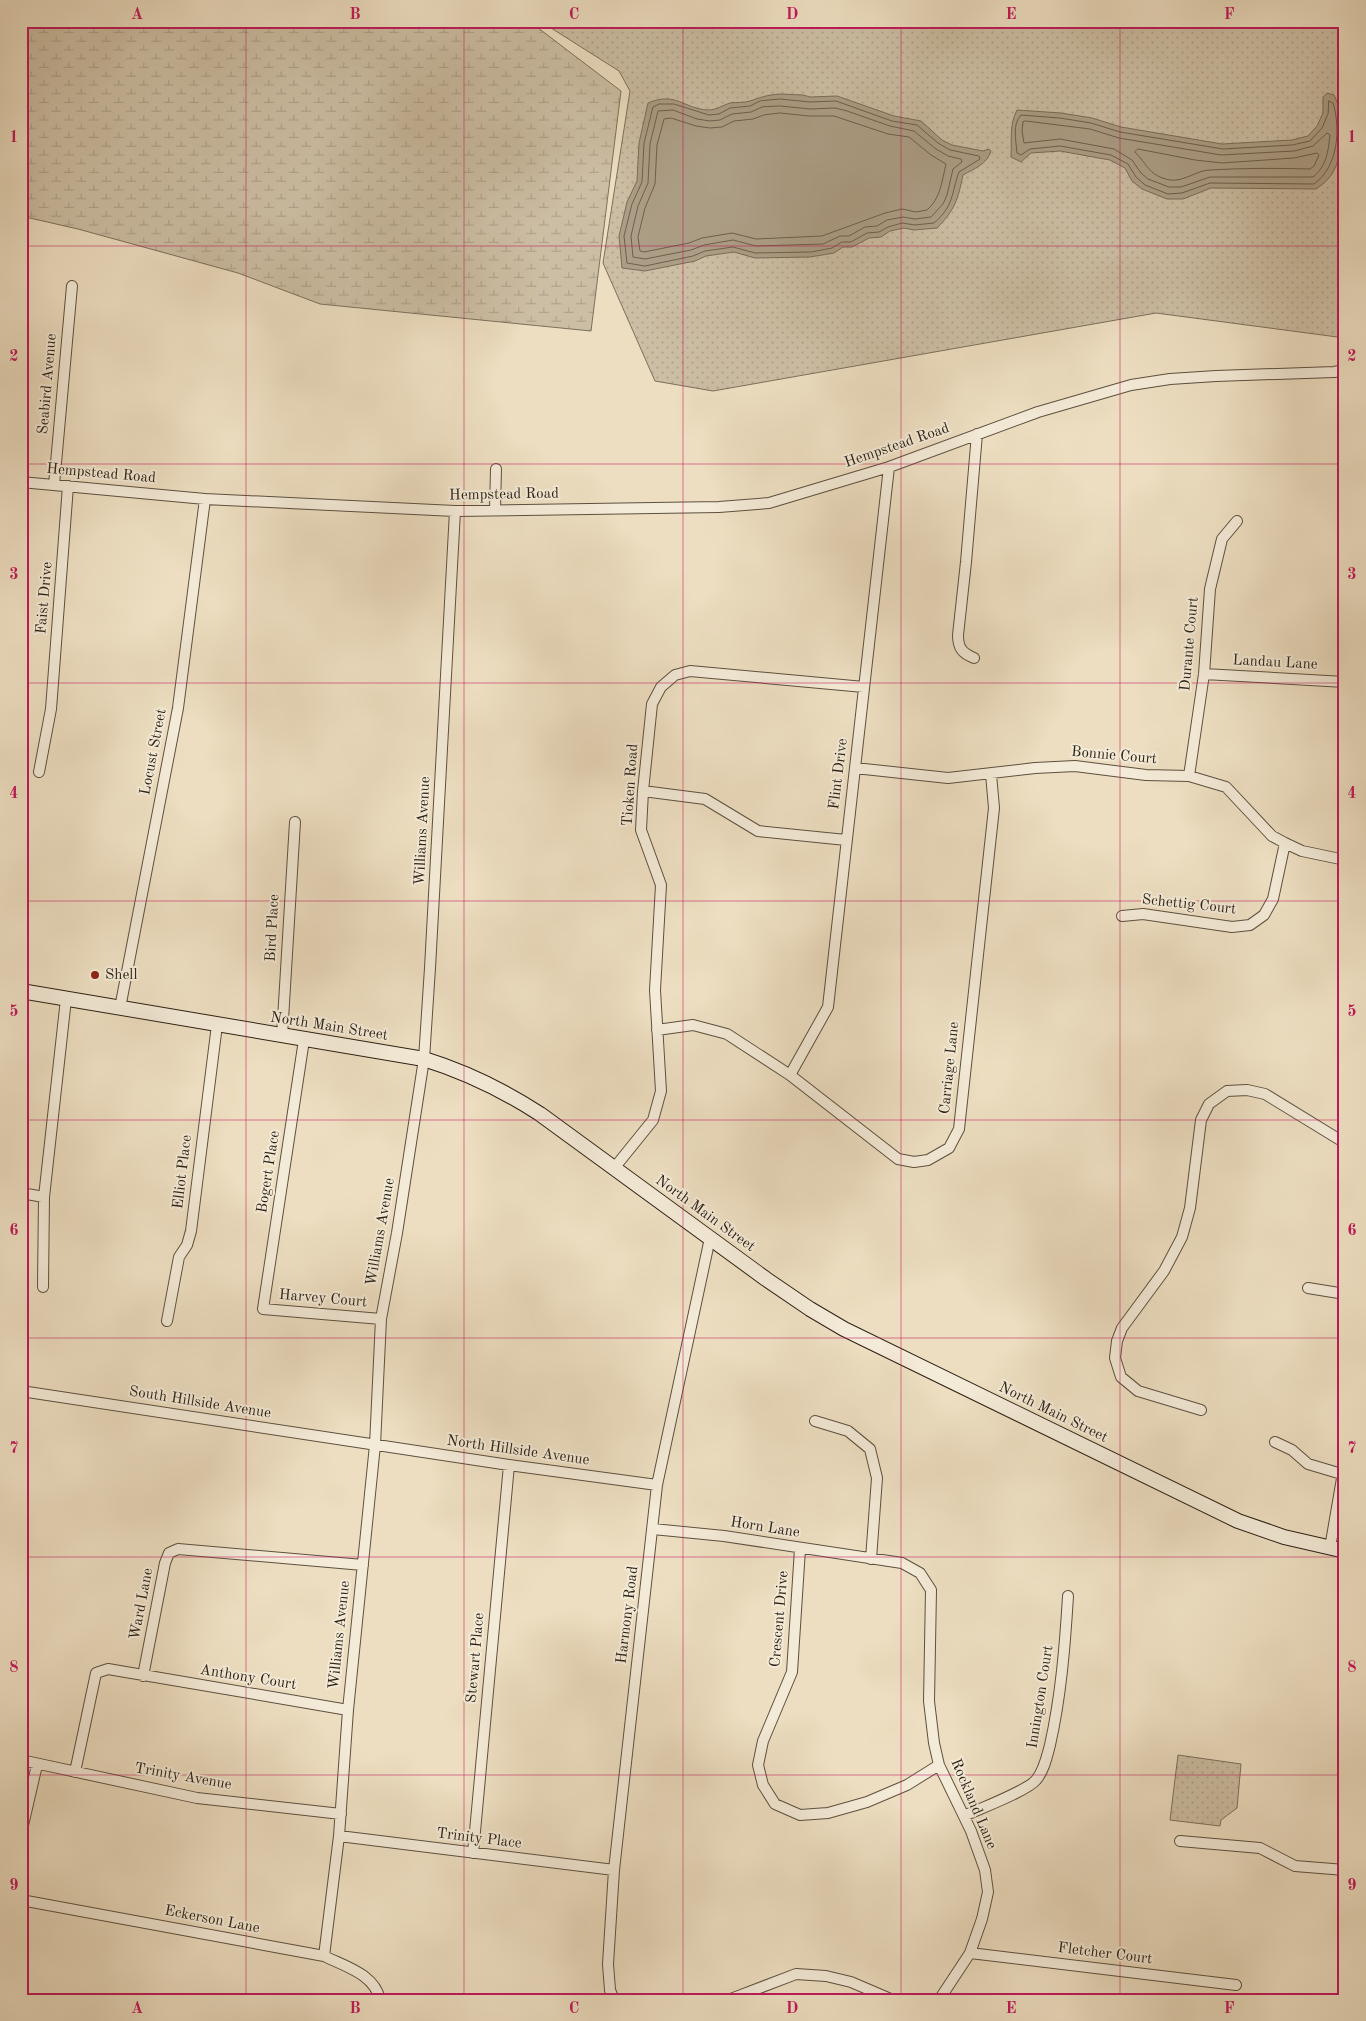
<svg xmlns="http://www.w3.org/2000/svg" width="1366" height="2021" viewBox="0 0 1366 2021" font-family="'Old Standard TT',serif">
	<style>
		.grass { fill: url(#grass-dots); stroke: #7c705c }
		.wetland { fill: url(#wetland-marsh); stroke: #7c705c }
		.water { fill: #ac9e86; stroke: #796c58 }
		.lines { fill: none; stroke-linecap: round; stroke-linejoin: round }
		.shore { stroke: #6c604d; stroke-width: 1 }
		.minor-casing { stroke: #5d503f; stroke-width: 12 }
		.secondary-casing { stroke: #2d2114; stroke-width: 16 }
		.minor { stroke: #f3ead7; stroke-width: 10 }
		.secondary { stroke: #f3ead7; stroke-width: 14 }
		.grid { fill: none; stroke: #c2185b; stroke-width: 1; stroke-opacity: 0.55 }
		.poi-dot { fill: #8f2418; stroke: #f3ead7; stroke-width: 2 }
		.labels { text-anchor: middle; dominant-baseline: central; stroke-width: 4; stroke-linejoin: round; paint-order: stroke }
		.street-label { font-size: 15px; fill: #2d2114; stroke: #f3ead7 }
		.poi-label { font-size: 15px; fill: #2d2114; stroke: #f3ead7; text-anchor: start }
		.neatline { fill: none; stroke: #c2185b; stroke-width: 2 }
		.grid-label { font-size: 16px; text-anchor: middle; font-weight: bold; fill: #c2185b }
	</style>
	<defs>
		<pattern id="grass-dots" width="8" height="8" patternUnits="userSpaceOnUse" patternTransform="scale(1.25)"><rect width="8" height="8" fill="#ccbea4"/><path d="M2 2h.1M6 6h.1" fill="none" stroke="#b0a38c" stroke-width="1.8" stroke-linecap="round"/></pattern>
		<pattern id="wetland-marsh" width="20" height="14" patternUnits="userSpaceOnUse" patternTransform="scale(1.25)"><rect width="20" height="14" fill="#ccbea4"/><path d="M1 5h8M5 5V1M11 12h8M15 12V8" fill="none" stroke="#b0a38c"/></pattern>
	</defs>
	<rect width="100%" height="100%" fill="#eddec1"/>
	<filter id="stains"><feTurbulence type="fractalNoise" baseFrequency=".004" numOctaves="4"/><feColorMatrix values="0 0 0 0 .2 0 0 0 0 .09 0 0 0 0 .02 0 0 0 .5 -.17"/></filter>
	<radialGradient id="worn" r=".72"><stop offset=".6" stop-color="#630" stop-opacity="0"/><stop offset="1" stop-color="#630" stop-opacity=".3"/></radialGradient>
	<path class="grass" d="M 540,21 L 1345,21 L 1345,338 L 1156,313 L 713,391 L 655,381 L 603,263 L 630,91 L 619,71 Z
		M 1178,1755 L 1241,1764 L 1237,1808 L 1221,1820 L 1220,1826 L 1170,1820 Z"/>
	<path class="wetland" d="M 21,21 L 529,21 L 621,91 L 591,331 L 320,304 L 238,273 L 78,229 L 21,216 Z"/>
	<path class="water" d="M 1327,93 L 1334,95 C 1345,116 1345,161 1328,179 C 1325,183 1320,186 1316,189 L 1211,188 L 1183,199 L 1167,199 L 1142,189 L 1132,181 L 1125,168 L 1110,160 L 1060,151 L 1031,153 L 1021,162 L 1011,157 C 1012,140 1009,125 1017,110 L 1061,113 L 1092,118 L 1121,127 L 1222,144 L 1292,140 L 1308,136 L 1317,126 L 1323,113 L 1323,97 Z
		M 780,94 L 803,95 L 810,97 L 837,96 L 894,116 L 921,121 L 942,140 L 952,145 L 983,151 L 989,149 L 991,151 C 987,164 974,169 963,175 C 958,199 955,210 937,228 L 914,230 L 904,228 L 890,231 L 881,237 L 869,238 L 852,247 L 843,247 L 834,253 L 810,257 L 755,258 L 734,252 L 706,256 L 695,261 L 645,271 L 622,268 L 619,236 L 627,202 L 637,181 L 639,143 L 648,103 C 676,91 684,109 708,110 C 717,110 723,105 730,103 C 737,102 744,103 750,101 C 762,97 767,95 780,94 Z"/>
	<g class="lines">
		<path class="shore" d="M 780,99 L 810,102 L 836,101 L 892,121 L 917,125 L 938,143 L 950,150 L 979,156 L 980,159 L 959,172 C 951,194 954,206 934,223 L 915,225 L 902,223 L 888,227 L 879,232 L 867,233 L 851,242 L 842,242 L 832,248 L 811,252 L 755,253 L 733,247 L 705,251 L 693,256 L 645,266 L 627,263 L 624,236 L 632,204 L 642,182 L 644,143 L 653,107 L 659,104 L 674,104 L 709,115 L 719,114 L 730,108 L 750,106 L 760,101 Z
			M 1329,101 L 1333,103 C 1341,129 1338,167 1314,184 L 1210,183 L 1182,193 L 1168,194 L 1145,185 L 1136,177 L 1128,164 L 1111,155 L 1060,146 L 1030,149 L 1021,155 L 1017,153 C 1016,140 1012,124 1021,115 L 1060,118 L 1091,123 L 1120,132 L 1223,149 L 1292,145 L 1310,141 L 1322,128 L 1328,114 Z
			M 780,106 L 810,109 L 835,108 L 847,111 L 890,126 L 914,131 L 936,149 L 948,156 L 961,159 L 962,162 L 953,169 L 947,195 L 943,204 L 931,217 L 915,219 L 903,217 L 887,220 L 877,226 L 865,227 L 849,236 L 840,236 L 823,244 L 756,246 L 733,240 L 704,245 L 691,250 L 645,259 L 633,257 L 631,236 L 638,206 L 648,183 L 650,144 L 658,111 L 673,110 L 697,119 L 710,121 L 720,120 L 732,114 L 751,112 L 762,107 Z
			M 780,113 L 809,116 L 834,116 L 888,134 L 909,137 L 931,155 L 946,164 C 942,180 941,198 927,210 L 916,212 L 902,209 L 885,213 L 822,236 L 756,239 L 732,233 L 702,238 L 689,243 L 644,252 L 640,251 L 638,237 L 645,208 L 655,184 L 657,145 L 664,119 L 671,118 L 696,126 L 710,128 L 722,127 L 734,121 L 753,119 L 764,115 Z
			M 1026,121 L 1090,129 L 1119,138 L 1221,155 L 1294,151 L 1313,146 L 1327,133 L 1330,135 C 1328,151 1327,166 1313,177 L 1210,177 L 1181,187 L 1169,187 L 1148,179 L 1141,173 L 1132,160 L 1114,149 L 1060,139 L 1024,143 L 1022,131 L 1023,122 Z
			M 1138,149 L 1195,160 L 1222,163 L 1294,158 L 1317,153 L 1319,155 L 1314,166 L 1310,169 C 1277,168 1243,168 1210,170 C 1197,170 1184,182 1170,180 C 1149,176 1148,165 1135,152 Z"/>
		<defs>
			<path id="minor" d="M 21,482 L 205,499 L 455,511 L 719,507 L 769,503 L 889,467 L 1038,412 L 1131,385 L 1170,379 L 1216,376 L 1334,372 L 1345,370
				M 54,485 L 72,286
				M 495,510 L 496,469
				M 974,658 C 962,653 958,648 958,635 L 966,562 L 977,434
				M 1204,674 L 1345,682
				M 855,768 L 948,778 L 1035,768 L 1075,766 L 1146,775 L 1189,776 L 1226,787 L 1272,836 L 1285,843 L 1302,851 L 1345,860
				M 39,772 L 51,709 L 68,486
				M 1189,776 L 1204,674 L 1210,589 L 1222,539 L 1237,521
				M 643,791 L 705,799 L 758,831 L 846,840
				M 1122,916 L 1143,914 L 1232,927 L 1250,925 L 1264,915 L 1273,899 L 1285,843
				M 120,1008 L 178,708 L 205,499
				M 657,1030 L 693,1025 L 727,1034 L 790,1075 L 898,1159 L 914,1162 L 928,1160 L 949,1148 L 959,1129 L 994,808 L 991,774
				M 282,1036 L 295,822
				M 304,1040 L 263,1309 L 381,1319
				M 790,1075 L 828,1007 L 889,467
				M 615,1167 L 653,1120 L 661,1091 L 655,990 L 661,885 L 641,830 L 643,791 L 652,704 L 661,687 L 675,675 L 690,671 L 864,687
				M 21,1193 L 44,1197
				M 43,1287 L 44,1197 L 66,999
				M 1308,1288 L 1345,1294
				M 167,1321 L 179,1257 L 187,1245 L 191,1231 L 217,1025
				M 21,1391 L 509,1465 L 657,1485
				M 1201,1410 L 1138,1391 L 1121,1377 L 1115,1358 L 1117,1341 L 1122,1328 L 1164,1271 L 1182,1237 L 1190,1208 L 1201,1120 L 1209,1104 L 1227,1091 L 1247,1090 L 1265,1094 L 1345,1143
				M 815,1421 L 848,1431 L 870,1449 L 877,1478 L 871,1559
				M 1275,1442 L 1292,1450 L 1308,1464 L 1345,1475
				M 653,1529 L 724,1536 L 902,1563 L 920,1573 L 931,1590 L 929,1701 L 934,1743 L 939,1765 L 971,1831 L 985,1870 L 988,1892 L 982,1919 L 970,1953 L 939,2000
				M 1330,1548 L 1345,1461
				M 800,1549 L 792,1672 L 763,1741 L 758,1765 L 763,1785 L 775,1804 L 800,1815 L 828,1813 L 867,1802 L 907,1785 L 939,1765
				M 143,1676 L 165,1563 L 169,1553 L 178,1549 L 363,1565
				M 21,1760 L 197,1798 L 341,1814
				M 75,1772 L 96,1673 L 108,1669 L 348,1710
				M 964,1816 C 979,1809 1027,1791 1036,1780 C 1044,1771 1047,1756 1050,1745 C 1061,1696 1065,1646 1068,1596
				M 21,1834 L 37,1765
				M 339,1836 L 614,1870
				M 1180,1841 L 1260,1848 L 1295,1866 L 1345,1870
				M 473,1853 L 509,1465
				M 21,1900 L 324,1956 C 344,1966 375,1974 380,2000
				M 970,1953 L 1236,1985
				M 324,1956 L 339,1836 L 348,1710 L 375,1445 L 381,1319 L 397,1233 L 424,1059 L 430,968 L 455,511
				M 614,2000 L 610,1990 L 608,1964 L 614,1870 L 657,1485 L 710,1238
				M 728,2000 L 796,1974 L 826,1976 L 851,1982 L 893,2000"/>
			<path id="secondary" d="M 21,991 L 424,1059 C 466,1072 503,1090 540,1114 L 766,1279 L 810,1309 L 844,1329 L 1238,1521 L 1284,1537 L 1345,1551"/>
		</defs>
		<use href="#minor" class="minor-casing"/>
		<use href="#secondary" class="secondary-casing"/>
		<use href="#minor" class="minor"/>
		<use href="#secondary" class="secondary"/>
	</g>
	<path class="grid" d="M 246,21 L 246,2000M 464,21 L 464,2000M 683,21 L 683,2000M 901,21 L 901,2000M 1120,21 L 1120,2000M 21,246 L 1345,246M 21,464 L 1345,464M 21,683 L 1345,683M 21,901 L 1345,901M 21,1120 L 1345,1120M 21,1338 L 1345,1338M 21,1557 L 1345,1557M 21,1775 L 1345,1775"/>
	<circle class="poi-dot" cx="95" cy="975" r="5"/>
	<g class="labels">
		<g class="street-label">
			<text transform="translate(48 384) rotate(-85)">Seabird Avenue</text>
			<text transform="translate(897 446) rotate(-19)">Hempstead Road</text>
			<text transform="translate(101 474) rotate(5)">Hempstead Road</text>
			<text transform="translate(504 495) rotate(-1)">Hempstead Road</text>
			<text transform="translate(45 598) rotate(-85)">Faist Drive</text>
			<text transform="translate(1190 644) rotate(-85)">Durante Court</text>
			<text transform="translate(1275 663) rotate(3)">Landau Lane</text>
			<text transform="translate(154 752) rotate(-79)">Locust Street</text>
			<text transform="translate(1114 756) rotate(5)">Bonnie Court</text>
			<text transform="translate(839 774) rotate(-83)">Flint Drive</text>
			<text transform="translate(631 785) rotate(-86)">Tioken Road</text>
			<text transform="translate(423 831) rotate(-87)">Williams Avenue</text>
			<text transform="translate(1189 905) rotate(6)">Schettig Court</text>
			<text transform="translate(273 928) rotate(-87)">Bird Place</text>
			<text transform="translate(329 1027) rotate(9)">North Main Street</text>
			<text transform="translate(950 1068) rotate(-84)">Carriage Lane</text>
			<text transform="translate(183 1172) rotate(-83)">Elliot Place</text>
			<text transform="translate(269 1172) rotate(-81)">Bogert Place</text>
			<text transform="translate(705 1214) rotate(36)">North Main Street</text>
			<text transform="translate(381 1232) rotate(-80)">Williams Avenue</text>
			<text transform="translate(323 1299) rotate(5)">Harvey Court</text>
			<text transform="translate(200 1403) rotate(9)">South Hillside Avenue</text>
			<text transform="translate(1053 1413) rotate(26)">North Main Street</text>
			<text transform="translate(518 1451) rotate(8)">North Hillside Avenue</text>
			<text transform="translate(765 1528) rotate(9)">Horn Lane</text>
			<text transform="translate(142 1604) rotate(-79)">Ward Lane</text>
			<text transform="translate(628 1615) rotate(-83)">Harmony Road</text>
			<text transform="translate(780 1619) rotate(-85)">Crescent Drive</text>
			<text transform="translate(340 1635) rotate(-84)">Williams Avenue</text>
			<text transform="translate(476 1658) rotate(-85)">Stewart Place</text>
			<text transform="translate(248 1678) rotate(9)">Anthony Court</text>
			<text transform="translate(1041 1697) rotate(-81)">Innington Court</text>
			<text transform="translate(183 1777) rotate(10)">Trinity Avenue</text>
			<text transform="translate(973 1804) rotate(67)">Rockland Lane</text>
			<text transform="translate(479 1839) rotate(7)">Trinity Place</text>
			<text transform="translate(212 1920) rotate(11)">Eckerson Lane</text>
			<text transform="translate(1105 1954) rotate(7)">Fletcher Court</text>
		</g>
		<g class="poi-label">
			<text x="105" y="975">Shell</text>
		</g>
	</g>
	<rect width="1366" height="2021" fill="none" stroke="#eddec1" stroke-width="55"/>
	<rect x="28" y="28" width="1310" height="1966" class="neatline"/>
	<g class="grid-label">
		<text x="137" y="19">A</text>
		<text x="355" y="19">B</text>
		<text x="574" y="19">C</text>
		<text x="792" y="19">D</text>
		<text x="1011" y="19">E</text>
		<text x="1229" y="19">F</text>
		<text x="14" y="142">1</text>
		<text x="1352" y="142">1</text>
		<text x="14" y="361">2</text>
		<text x="1352" y="361">2</text>
		<text x="14" y="579">3</text>
		<text x="1352" y="579">3</text>
		<text x="14" y="798">4</text>
		<text x="1352" y="798">4</text>
		<text x="14" y="1016">5</text>
		<text x="1352" y="1016">5</text>
		<text x="14" y="1235">6</text>
		<text x="1352" y="1235">6</text>
		<text x="14" y="1453">7</text>
		<text x="1352" y="1453">7</text>
		<text x="14" y="1672">8</text>
		<text x="1352" y="1672">8</text>
		<text x="14" y="1890">9</text>
		<text x="1352" y="1890">9</text>
		<text x="137" y="2013">A</text>
		<text x="355" y="2013">B</text>
		<text x="574" y="2013">C</text>
		<text x="792" y="2013">D</text>
		<text x="1011" y="2013">E</text>
		<text x="1229" y="2013">F</text>
	</g>
	<rect width="100%" height="100%" filter="url(#stains)"/>
	<rect width="100%" height="100%" fill="url(#worn)"/>
</svg>
